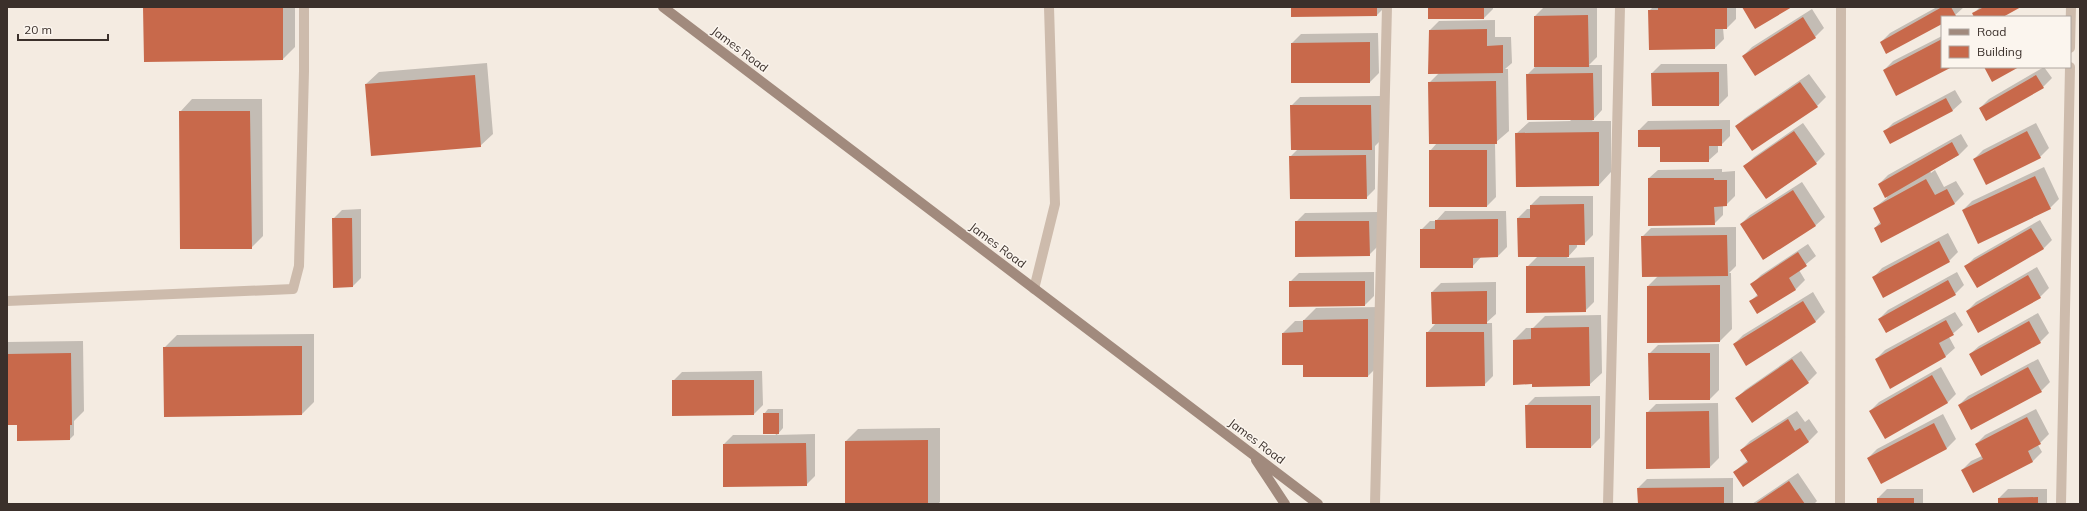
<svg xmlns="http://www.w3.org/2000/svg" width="2087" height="511" viewBox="0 0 2087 511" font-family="Mulish,sans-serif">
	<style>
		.shadow { fill: #0003 }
		.building { fill: #c8694b }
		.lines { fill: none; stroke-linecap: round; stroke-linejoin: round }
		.service { stroke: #cdbbac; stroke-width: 10 }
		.secondary { stroke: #a18a7d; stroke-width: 10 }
		.labels { text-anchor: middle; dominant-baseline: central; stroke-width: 3; stroke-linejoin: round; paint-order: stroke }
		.street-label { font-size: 12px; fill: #3b302b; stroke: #fbf5ee }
	</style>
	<rect width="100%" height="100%" fill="#f4ebe1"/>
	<path class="shadow" d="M 144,7 L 295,7 L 295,47 L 283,59 Z
		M 1292,7 L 1385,7 L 1377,15 Z
		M 1429,7 L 1493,7 L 1493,9 L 1484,18 Z
		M 1544,7 L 1597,7 L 1597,57 L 1589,65 L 1602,65 L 1602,110 L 1592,121 L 1611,121 L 1611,172 L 1599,185 L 1516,134 L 1529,122 L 1571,121 L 1527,75 L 1535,67 L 1535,16 Z
		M 1653,7 L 1736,7 L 1736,19 L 1727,28 L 1723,28 L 1724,39 L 1715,48 L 1649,11 Z
		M 1937,7 L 1964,7 L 1953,17 L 1942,17 L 1942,23 L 1881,42 L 1890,33 Z
		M 1980,7 L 2019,7 L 2000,17 L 1975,17 L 1973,14 Z
		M 1812,9 L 1824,28 L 1815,37 L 1743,56 L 1752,47 Z
		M 1495,20 L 1495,37 L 1511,37 L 1512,63 L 1505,69 L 1508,69 L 1509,131 L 1495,143 L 1496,197 L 1487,206 L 1430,151 L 1437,143 L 1429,83 L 1439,73 L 1430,30 L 1439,21 Z
		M 1378,33 L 1379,73 L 1370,82 L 1292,43 L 1301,34 Z
		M 1942,36 L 1942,67 L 1950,67 L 1884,70 L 1893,61 Z
		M 487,63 L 493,134 L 480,146 L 366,84 L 379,72 Z
		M 1661,64 L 1727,64 L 1728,96 L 1719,105 L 1652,73 Z
		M 2044,67 L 2052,78 L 2043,87 L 1980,108 L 1989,99 Z
		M 1809,74 L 1826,97 L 1817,106 L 1736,126 L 1745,118 Z
		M 1955,90 L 1962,102 L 1953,110 L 1884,132 L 1893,123 Z
		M 1380,96 L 1381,140 L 1375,146 L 1375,189 L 1366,198 L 1290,157 L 1298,149 L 1291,106 L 1300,97 Z
		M 192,99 L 262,99 L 263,236 L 251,248 L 180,112 Z
		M 1730,120 L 1730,136 L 1721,145 L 1718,145 L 1718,152 L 1709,160 L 1661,146 L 1639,130 L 1648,121 Z
		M 1803,123 L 1825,154 L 1816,163 L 1767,198 L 1745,166 L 1754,157 Z
		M 2036,123 L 2049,148 L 2040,157 L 1974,159 L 1983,150 Z
		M 1961,134 L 1968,146 L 1959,155 L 1930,171 L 1931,173 L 1935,170 L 1944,187 L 1956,181 L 1964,194 L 1955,203 L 1882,241 L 1875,228 L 1881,221 L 1874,208 L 1887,198 L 1879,184 L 1888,175 Z
		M 2044,167 L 2059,199 L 2050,208 L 1963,210 L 1972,201 Z
		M 1722,169 L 1722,172 L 1735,171 L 1735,196 L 1726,205 L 1723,205 L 1723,215 L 1714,224 L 1649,178 L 1658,170 Z
		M 1802,182 L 1825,217 L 1816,225 L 1764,259 L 1741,224 L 1750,215 Z
		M 1540,196 L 1593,196 L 1593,235 L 1584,244 L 1577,244 L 1577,247 L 1567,258 L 1594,257 L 1594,302 L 1585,311 L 1527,267 L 1538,256 L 1518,218 L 1527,209 L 1531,209 L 1531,205 Z
		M 361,209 L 361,278 L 352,287 L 333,219 L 342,210 Z
		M 1445,211 L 1506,211 L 1507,247 L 1498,256 L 1481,257 L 1472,267 L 1421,230 L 1430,221 L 1436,221 Z
		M 1378,212 L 1378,246 L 1369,255 L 1296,222 L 1305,213 Z
		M 2040,220 L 2052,240 L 2043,249 L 1965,267 L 1974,258 Z
		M 1736,227 L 1736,266 L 1729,273 L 1731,273 L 1732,329 L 1720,341 L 1648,286 L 1658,276 L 1642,237 L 1651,228 Z
		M 1948,233 L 1958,252 L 1949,261 L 1874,277 L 1882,268 Z
		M 1808,244 L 1816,256 L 1799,270 L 1805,280 L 1796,289 L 1757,313 L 1751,301 L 1758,294 L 1752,284 L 1761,275 Z
		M 2037,267 L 2049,288 L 2040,297 L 1967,311 L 1976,302 Z
		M 1374,272 L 1374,296 L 1365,305 L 1290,306 L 1290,282 L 1299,273 Z
		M 1957,272 L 1964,285 L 1955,294 L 1886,332 L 1879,319 L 1888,310 Z
		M 1496,282 L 1496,314 L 1486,323 L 1492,323 L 1493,376 L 1484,385 L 1427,333 L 1436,323 L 1433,323 L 1432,292 L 1441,283 Z
		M 1813,292 L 1825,312 L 1816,321 L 1747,364 L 1734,344 L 1743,335 Z
		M 1380,307 L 1380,364 L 1368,376 L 1304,364 L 1283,333 L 1295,321 L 1303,321 L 1316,308 Z
		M 1955,312 L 1963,325 L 1949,337 L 1955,348 L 1946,356 L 1876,359 L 1885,350 Z
		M 2038,313 L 2049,333 L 2040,342 L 1970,354 L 1979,346 Z
		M 1601,315 L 1602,373 L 1589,385 L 1514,340 L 1526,328 L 1533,328 L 1545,316 Z
		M 314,334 L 314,402 L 302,414 L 165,416 L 164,348 L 177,335 Z
		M 83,341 L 84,411 L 74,421 L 74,435 L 70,439 L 19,424 L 7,424 L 7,342 Z
		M 1719,344 L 1719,390 L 1710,399 L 1650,399 L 1649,354 L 1658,345 Z
		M 1801,351 L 1817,373 L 1808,382 L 1736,399 L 1745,390 Z
		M 2038,359 L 2050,382 L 2041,391 L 1959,405 L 1968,396 Z
		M 1941,367 L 1956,394 L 1947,403 L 1870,411 L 1879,402 Z
		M 762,371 L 763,405 L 754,414 L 673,381 L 682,372 Z
		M 1600,396 L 1600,438 L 1591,447 L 1526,406 L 1535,397 Z
		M 1718,403 L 1719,458 L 1710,467 L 1647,413 L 1656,404 Z
		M 768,409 L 783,409 L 783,428 L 777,435 L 815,434 L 815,476 L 806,485 L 724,444 L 733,435 L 776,435 L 764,414 Z
		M 2036,409 L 2049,434 L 2038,445 L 2042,452 L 2033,461 L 1974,492 L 1962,470 L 1971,461 L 1982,456 L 1976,444 L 1985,435 Z
		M 1797,411 L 1805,422 L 1809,419 L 1818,432 L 1809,441 L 1743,485 L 1734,472 L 1748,460 L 1741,450 L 1750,441 Z
		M 1943,414 L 1956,439 L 1947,448 L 1881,483 L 1868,458 L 1877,449 Z
		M 940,428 L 940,502 L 938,504 L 846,504 L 846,441 L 858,429 Z
		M 1798,473 L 1817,501 L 1814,504 L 1752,504 Z
		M 1733,478 L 1733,504 L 1639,504 L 1638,488 L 1647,479 Z
		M 1887,489 L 1923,489 L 1923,504 L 1878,504 L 1878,498 Z
		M 2008,489 L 2047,489 L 2047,504 L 1999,504 L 1999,498 Z"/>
	<path class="building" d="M 143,7 L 283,7 L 283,60 L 144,62 Z
		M 1291,7 L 1377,7 L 1377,16 L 1291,17 Z
		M 1428,7 L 1484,7 L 1484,19 L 1428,19 Z
		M 1658,7 L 1727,7 L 1727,29 L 1715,29 L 1715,49 L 1649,50 L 1648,10 L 1658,10 Z
		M 1742,7 L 1792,7 L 1755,29 Z
		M 1942,7 L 1951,7 L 1956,16 L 1942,17 L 1942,24 L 1886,54 L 1880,42 Z
		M 1984,7 L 2021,7 L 2003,17 L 1974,17 L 1972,13 Z
		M 1588,15 L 1589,67 L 1534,67 L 1534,16 Z
		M 1803,17 L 1816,38 L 1755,76 L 1742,56 Z
		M 1487,29 L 1487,46 L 1503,45 L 1503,73 L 1428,74 L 1429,30 Z
		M 1942,39 L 1942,67 L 1952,67 L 1896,96 L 1883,70 Z
		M 1370,42 L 1370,83 L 1291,83 L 1291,43 Z
		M 1984,67 L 2019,67 L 1992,82 Z
		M 1719,72 L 1719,106 L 1652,106 L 1651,73 Z
		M 1593,73 L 1594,120 L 1527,120 L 1526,74 Z
		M 475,75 L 481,147 L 371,156 L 365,84 Z
		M 2036,75 L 2044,88 L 1986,121 L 1979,108 Z
		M 1496,81 L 1497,144 L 1429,144 L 1428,82 Z
		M 1800,82 L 1818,107 L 1752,151 L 1735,126 Z
		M 1946,98 L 1953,111 L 1890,144 L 1883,131 Z
		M 1290,105 L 1371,105 L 1372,150 L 1291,150 Z
		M 179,111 L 250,111 L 252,249 L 180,249 Z
		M 1722,129 L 1722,146 L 1709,146 L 1709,162 L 1660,162 L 1660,147 L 1638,147 L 1638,130 Z
		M 1794,131 L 1817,164 L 1766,199 L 1743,166 Z
		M 2027,131 L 2041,158 L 1986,185 L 1973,159 Z
		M 1599,132 L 1599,186 L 1516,187 L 1515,133 Z
		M 1952,142 L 1959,155 L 1885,198 L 1878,184 Z
		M 1429,150 L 1487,150 L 1487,207 L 1429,207 Z
		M 1366,155 L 1367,199 L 1290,199 L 1289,156 Z
		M 2035,176 L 2051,209 L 1978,244 L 1962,210 Z
		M 1648,178 L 1714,178 L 1714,180 L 1727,180 L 1727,206 L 1714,207 L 1715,225 L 1648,226 Z
		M 1926,179 L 1935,195 L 1947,189 L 1955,204 L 1881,243 L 1874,228 L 1881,224 L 1873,208 Z
		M 1793,190 L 1816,226 L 1763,260 L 1740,224 Z
		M 1584,204 L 1585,245 L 1569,245 L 1569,257 L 1518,257 L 1517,218 L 1530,218 L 1530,205 Z
		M 332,218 L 352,218 L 353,287 L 333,288 Z
		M 1498,219 L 1498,257 L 1473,258 L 1473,268 L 1420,268 L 1420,229 L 1435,229 L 1435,220 Z
		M 1295,221 L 1369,221 L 1370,256 L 1295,257 Z
		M 2031,228 L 2044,249 L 1977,288 L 1964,266 Z
		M 1727,235 L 1728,276 L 1642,277 L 1641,236 Z
		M 1939,241 L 1950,262 L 1883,298 L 1872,277 Z
		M 1798,252 L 1807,266 L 1789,278 L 1796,290 L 1757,314 L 1749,301 L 1758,296 L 1750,284 Z
		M 1526,266 L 1585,266 L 1586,312 L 1526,313 Z
		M 2028,275 L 2041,298 L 1978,333 L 1966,311 Z
		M 1948,280 L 1956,295 L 1886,333 L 1878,319 Z
		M 1289,281 L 1365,281 L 1365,306 L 1289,307 Z
		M 1720,285 L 1720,342 L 1647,343 L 1647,286 Z
		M 1487,291 L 1487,324 L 1432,324 L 1431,292 Z
		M 1803,301 L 1816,322 L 1746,366 L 1733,344 Z
		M 1368,319 L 1368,377 L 1303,377 L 1303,365 L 1282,365 L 1282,333 L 1303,332 L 1303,320 Z
		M 1946,320 L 1954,335 L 1939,343 L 1946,357 L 1890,389 L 1875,359 Z
		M 2029,321 L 2041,343 L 1981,376 L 1969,354 Z
		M 1589,327 L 1590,386 L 1532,387 L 1532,384 L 1513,385 L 1513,340 L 1531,339 L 1531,328 Z
		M 1426,332 L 1484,332 L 1485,386 L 1426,387 Z
		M 302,346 L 302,415 L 164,417 L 163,347 Z
		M 71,353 L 72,425 L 70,425 L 70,440 L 17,441 L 17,425 L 7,425 L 7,354 Z
		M 1648,353 L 1710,353 L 1710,400 L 1649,400 Z
		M 1792,359 L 1809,383 L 1752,423 L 1735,398 Z
		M 2028,367 L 2042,392 L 1971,430 L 1958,405 Z
		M 1932,375 L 1948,403 L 1885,439 L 1869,411 Z
		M 672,380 L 754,380 L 754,415 L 672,416 Z
		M 1525,405 L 1591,405 L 1591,448 L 1526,448 Z
		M 1709,411 L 1710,468 L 1646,469 L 1646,412 Z
		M 763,413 L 779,413 L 779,434 L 763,434 Z
		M 2027,417 L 2041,444 L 2028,451 L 2033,462 L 1973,493 L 1961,470 L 1983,459 L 1975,444 Z
		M 1788,419 L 1795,431 L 1800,428 L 1809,442 L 1743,487 L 1733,472 L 1748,462 L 1740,450 Z
		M 1934,423 L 1947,449 L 1881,484 L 1867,458 Z
		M 928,440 L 928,504 L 845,504 L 845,441 Z
		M 806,443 L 807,486 L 723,487 L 723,444 Z
		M 1789,481 L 1805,504 L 1755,504 Z
		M 1724,487 L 1724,504 L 1638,504 L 1637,488 Z
		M 2038,497 L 2038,504 L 1998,504 L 1998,498 Z
		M 1877,498 L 1914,498 L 1914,504 L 1877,504 Z"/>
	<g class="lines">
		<path class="service" d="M 2070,48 L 2071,7
			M 1034,289 L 1055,204 L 1049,7
			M 7,301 L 293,289 L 299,266 L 304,71 L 304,7
			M 1375,504 L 1387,7
			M 1608,504 L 1620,7
			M 1840,504 L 1841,7
			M 2061,504 L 2070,67"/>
		<path class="secondary" d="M 663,7 L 1318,504
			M 1256,460 L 1285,504"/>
	</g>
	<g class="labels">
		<g class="street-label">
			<text transform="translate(740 49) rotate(37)">James Road</text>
			<text transform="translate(998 245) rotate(37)">James Road</text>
			<text transform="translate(1257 441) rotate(37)">James Road</text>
		</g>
	</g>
	<rect width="2087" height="511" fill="none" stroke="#3b302b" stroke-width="16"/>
	<rect x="1941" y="16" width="130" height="52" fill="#fbf5ee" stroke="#aea6a0"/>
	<rect x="1949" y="29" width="20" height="6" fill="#a18a7d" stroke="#aea6a0"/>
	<text x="1977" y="36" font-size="12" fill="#3b302b">Road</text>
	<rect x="1949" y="46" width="20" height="12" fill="#c8694b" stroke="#aea6a0"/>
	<text x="1977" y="56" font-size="12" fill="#3b302b">Building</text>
	<path d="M18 34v6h90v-6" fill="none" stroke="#3b302b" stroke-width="2"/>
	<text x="24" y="34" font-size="12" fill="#3b302b" stroke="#fbf5ee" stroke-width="3" paint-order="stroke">20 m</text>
</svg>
